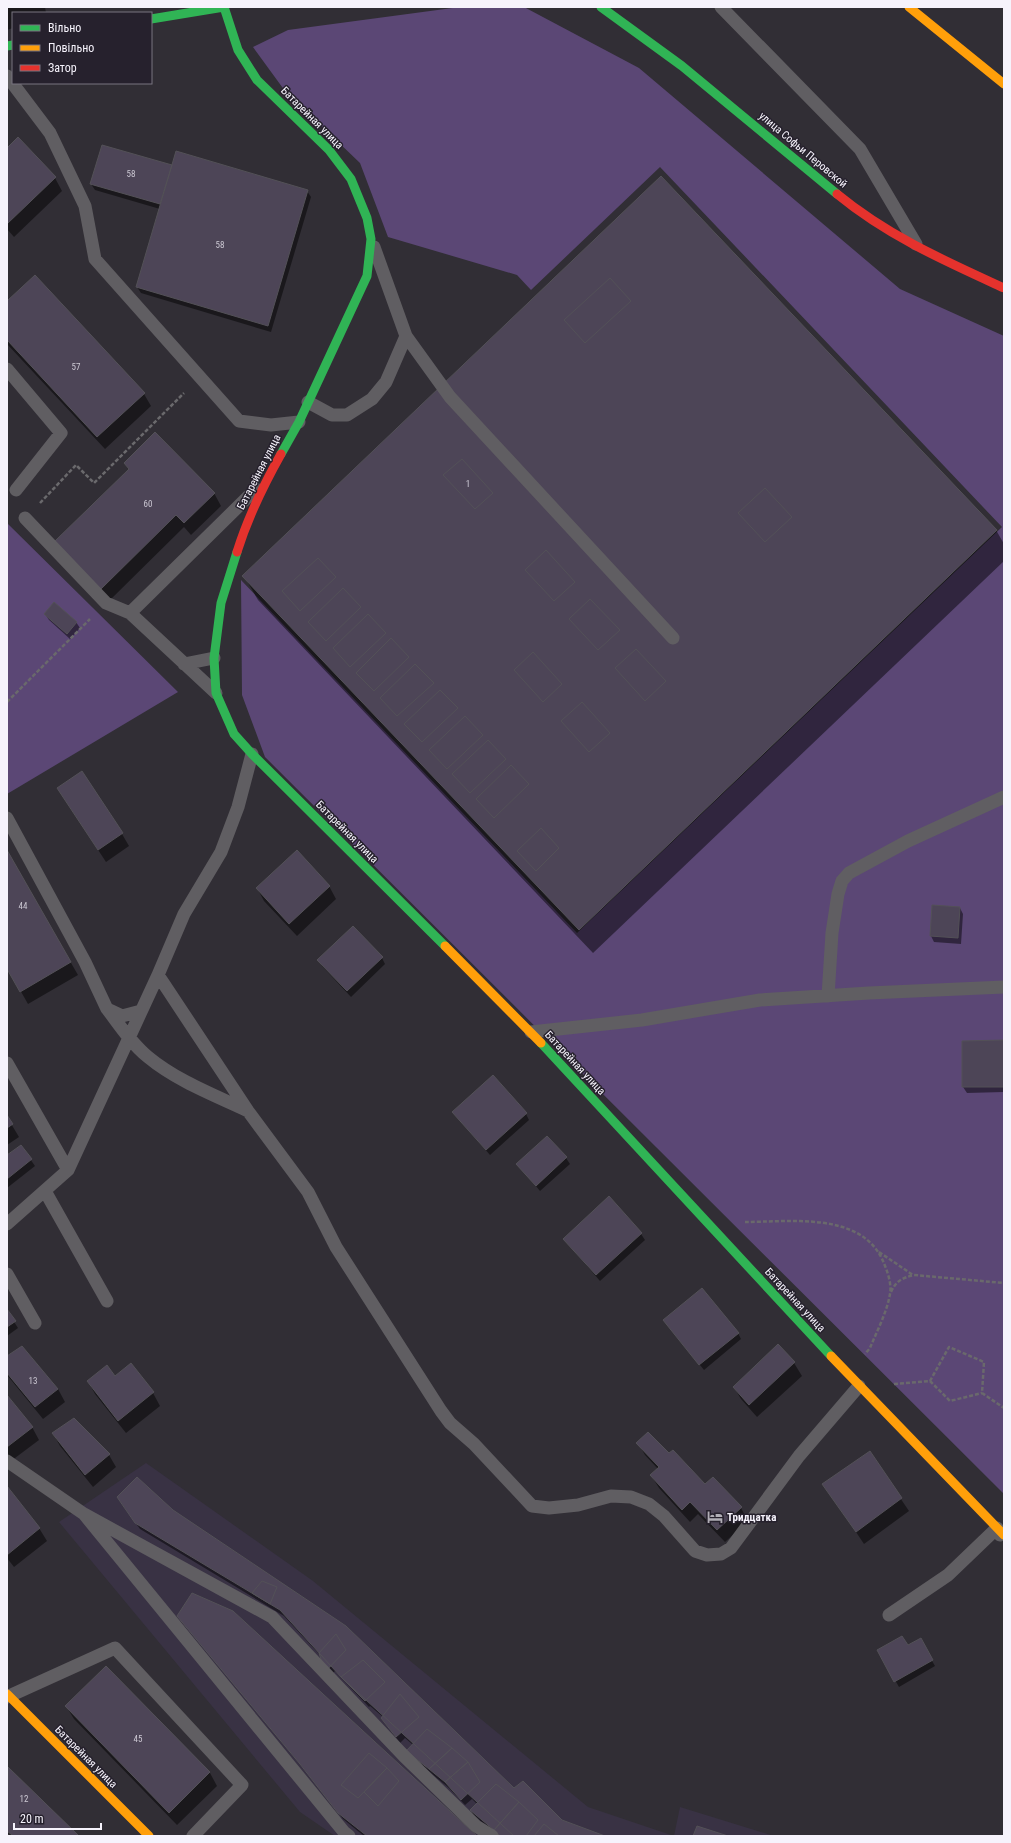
<svg xmlns="http://www.w3.org/2000/svg" width="1011" height="1843" viewBox="0 0 1011 1843" font-family="'Roboto Condensed',sans-serif">
	<style>
		.built { fill: #393244 }
		.green { fill: #5b4775 }
		.shadow { fill: #0007 }
		.building { fill: #4d4557; stroke: #535157 }
		.lines { fill: none; stroke-linecap: round; stroke-linejoin: round }
		.path { stroke: #6a696c; stroke-width: 2.5; stroke-dasharray: 4 2; stroke-linecap: butt }
		.lane { stroke: #605e62; stroke-width: 13 }
		.fast { stroke: #30b455; stroke-width: 9 }
		.slow { stroke: #ff9f0a; stroke-width: 9 }
		.jam { stroke: #e5322d; stroke-width: 9 }
		.labels { text-anchor: middle; dominant-baseline: central; stroke-width: 3; stroke-linejoin: round; paint-order: stroke }
		.number-label { font-size: 9px; fill: #ccc8d3 }
		.street-label { font-size: 11px; fill: #f6f3fc; stroke: #26212d }
		.poi-label { font-size: 11px; font-weight: bold; fill: #f6f3fc; stroke: #26212d; text-anchor: start }
	</style>
	<rect width="100%" height="100%" fill="#312e35"/>
	<path class="built" d="M 146,1463 L 313,1581 L 588,1807 L 674,1836 L 680,1807 L 774,1836 L 335,1836 L 300,1812 L 59,1522 Z"/>
	<path class="green" d="M 460,7 L 524,7 L 639,68 L 900,289 L 1004,336 L 1004,1494 L 265,757 L 242,695 L 241,580 L 577,933 L 1002,527 L 660,167 L 531,290 L 517,275 L 388,237 L 360,163 L 285,91 L 253,47 L 288,30 Z
		M 7,523 L 178,692 L 7,794 Z"/>
	<path class="shadow" d="M 7,7 L 45,7 L 46,13 L 13,13 L 13,28 L 7,30 Z
		M 18,139 L 55,178 L 62,191 L 14,237 L 7,229 L 7,149 Z
		M 172,166 L 307,191 L 311,197 L 271,332 L 141,293 L 137,287 L 160,209 L 95,190 L 91,184 Z
		M 7,302 L 144,394 L 151,406 L 105,449 L 7,344 Z
		M 125,463 L 214,493 L 221,506 L 191,535 L 184,527 L 108,602 L 63,555 L 129,470 Z
		M 996,530 L 1004,544 L 1004,561 L 593,953 L 258,600 L 244,576 Z
		M 45,614 L 76,622 L 80,628 L 70,639 L 49,620 Z
		M 66,801 L 122,834 L 129,846 L 106,862 Z
		M 7,852 L 78,975 L 28,1004 L 7,967 Z
		M 329,886 L 336,899 L 297,936 L 264,901 L 257,888 Z
		M 960,908 L 963,914 L 961,944 L 934,942 L 931,936 Z
		M 382,958 L 385,964 L 351,997 L 322,966 L 318,960 Z
		M 1004,1041 L 1004,1092 L 967,1093 L 963,1087 Z
		M 453,1112 L 526,1114 L 529,1120 L 490,1155 Z
		M 7,1117 L 19,1137 L 7,1145 Z
		M 21,1146 L 35,1166 L 7,1188 L 7,1157 Z
		M 566,1158 L 570,1164 L 540,1191 L 518,1164 Z
		M 641,1234 L 645,1240 L 600,1281 L 564,1239 Z
		M 7,1311 L 18,1328 L 7,1336 Z
		M 664,1320 L 738,1333 L 741,1339 L 704,1370 Z
		M 778,1346 L 794,1363 L 802,1376 L 757,1417 L 741,1399 L 734,1387 Z
		M 7,1357 L 58,1389 L 65,1402 L 43,1419 L 7,1375 Z
		M 115,1377 L 153,1393 L 160,1406 L 126,1433 L 95,1394 L 88,1381 Z
		M 7,1396 L 32,1427 L 39,1440 L 11,1461 L 7,1455 Z
		M 53,1433 L 109,1455 L 116,1467 L 93,1487 L 60,1446 Z
		M 638,1443 L 669,1455 L 705,1485 L 713,1478 L 741,1508 L 748,1521 L 725,1542 L 698,1514 L 690,1522 L 659,1488 L 651,1475 L 658,1469 L 645,1455 Z
		M 869,1452 L 909,1511 L 864,1544 L 824,1484 Z
		M 7,1488 L 39,1528 L 47,1541 L 14,1567 L 7,1558 Z
		M 122,1504 L 172,1510 L 514,1789 L 561,1820 L 602,1836 L 497,1836 L 474,1817 L 471,1810 L 477,1804 L 472,1799 L 465,1805 L 449,1788 L 411,1757 L 413,1745 L 405,1738 L 400,1743 L 386,1724 L 383,1717 L 370,1706 L 369,1707 L 335,1671 L 329,1677 L 321,1656 L 284,1616 L 140,1529 Z
		M 179,1616 L 476,1836 L 364,1836 L 343,1819 L 305,1770 Z
		M 920,1640 L 935,1666 L 899,1687 L 878,1650 L 907,1647 Z
		M 106,1667 L 210,1773 L 217,1786 L 177,1825 L 74,1719 L 66,1706 Z
		M 7,1769 L 8,1769 L 77,1836 L 11,1836 L 7,1832 Z"/>
	<path class="building" d="M 18,137 L 56,177 L 7,224 L 7,148 Z
		M 102,145 L 172,165 L 160,204 L 90,184 Z
		M 176,151 L 308,190 L 268,326 L 136,287 Z
		M 661,176 L 997,530 L 579,930 L 242,576 Z
		M 35,275 L 145,393 L 97,437 L 7,340 L 7,301 Z
		M 610,278 L 631,301 L 585,343 L 564,320 Z
		M 155,432 L 215,493 L 184,523 L 176,515 L 100,590 L 54,542 L 129,469 L 124,463 Z
		M 462,459 L 493,493 L 475,509 L 443,475 Z
		M 765,488 L 792,517 L 765,542 L 738,513 Z
		M 546,550 L 575,582 L 554,601 L 525,570 Z
		M 318,558 L 336,577 L 300,611 L 282,591 Z
		M 343,588 L 361,607 L 326,641 L 308,622 Z
		M 590,599 L 620,630 L 598,650 L 569,619 Z
		M 54,602 L 77,622 L 67,634 L 44,614 Z
		M 368,614 L 386,633 L 350,667 L 333,648 Z
		M 391,638 L 409,657 L 374,691 L 356,673 Z
		M 636,649 L 666,681 L 645,701 L 615,668 Z
		M 533,652 L 562,684 L 543,702 L 514,670 Z
		M 415,664 L 434,683 L 397,716 L 380,698 Z
		M 440,690 L 458,708 L 422,742 L 404,724 Z
		M 582,702 L 610,733 L 589,752 L 561,721 Z
		M 465,716 L 483,735 L 447,769 L 429,750 Z
		M 488,740 L 506,759 L 470,793 L 452,774 Z
		M 511,765 L 529,784 L 494,818 L 476,799 Z
		M 82,771 L 123,833 L 98,850 L 57,788 Z
		M 541,828 L 559,848 L 536,871 L 517,851 Z
		M 7,850 L 71,962 L 20,992 L 7,969 Z
		M 297,850 L 330,886 L 289,924 L 256,888 Z
		M 932,905 L 960,907 L 958,938 L 930,936 Z
		M 353,926 L 383,957 L 347,991 L 317,960 Z
		M 1004,1040 L 1004,1087 L 962,1087 L 962,1041 Z
		M 493,1075 L 527,1113 L 486,1150 L 452,1112 Z
		M 7,1115 L 13,1124 L 7,1128 Z
		M 547,1136 L 567,1157 L 536,1186 L 516,1164 Z
		M 21,1145 L 32,1159 L 7,1179 L 7,1155 Z
		M 609,1196 L 642,1233 L 596,1275 L 563,1239 Z
		M 702,1288 L 739,1333 L 699,1365 L 663,1320 Z
		M 7,1309 L 16,1321 L 7,1327 Z
		M 778,1344 L 795,1362 L 749,1405 L 733,1387 Z
		M 22,1346 L 58,1389 L 35,1407 L 7,1373 L 7,1356 Z
		M 131,1363 L 154,1392 L 118,1421 L 87,1381 L 107,1365 L 115,1376 Z
		M 7,1395 L 33,1427 L 7,1447 Z
		M 74,1418 L 110,1454 L 85,1475 L 52,1433 Z
		M 648,1432 L 669,1453 L 673,1450 L 705,1484 L 713,1477 L 742,1507 L 717,1530 L 690,1502 L 682,1510 L 650,1475 L 659,1467 L 636,1443 Z
		M 870,1451 L 902,1498 L 856,1532 L 822,1484 Z
		M 137,1477 L 173,1510 L 346,1626 L 514,1788 L 523,1781 L 562,1820 L 605,1836 L 514,1836 L 341,1677 L 280,1610 L 135,1523 L 117,1497 Z
		M 7,1486 L 40,1528 L 7,1555 Z
		M 262,1581 L 277,1587 L 270,1604 L 252,1593 Z
		M 192,1593 L 233,1611 L 477,1836 L 367,1836 L 338,1813 L 300,1764 L 177,1616 Z
		M 336,1634 L 346,1650 L 325,1672 L 319,1653 Z
		M 902,1636 L 908,1645 L 921,1638 L 933,1660 L 894,1682 L 877,1650 Z
		M 363,1660 L 385,1682 L 365,1701 L 341,1677 Z
		M 106,1666 L 210,1772 L 169,1813 L 65,1706 Z
		M 400,1694 L 419,1717 L 396,1737 L 381,1718 Z
		M 427,1729 L 452,1748 L 429,1769 L 406,1751 Z
		M 452,1748 L 468,1762 L 445,1782 L 429,1769 Z
		M 369,1753 L 387,1768 L 358,1798 L 341,1785 Z
		M 468,1762 L 480,1782 L 461,1800 L 445,1782 Z
		M 8,1767 L 79,1836 L 13,1836 L 7,1831 Z
		M 387,1768 L 399,1781 L 378,1806 L 364,1792 Z
		M 496,1784 L 519,1802 L 494,1830 L 470,1810 Z
		M 519,1802 L 538,1820 L 526,1836 L 500,1836 L 494,1830 Z
		M 544,1824 L 559,1836 L 534,1836 Z
		M 697,1826 L 728,1836 L 693,1836 Z"/>
	<g class="lines">
		<path class="path" d="M 40,503 L 76,465 L 94,483 L 184,393
			M 7,702 L 90,619
			M 745,1222 C 789,1222 861,1211 883,1261 C 887,1270 892,1284 890,1294 C 887,1312 877,1331 870,1348 L 865,1354
			M 879,1252 L 913,1275
			M 891,1292 C 896,1281 902,1278 914,1275 L 1004,1283
			M 930,1381 L 950,1401 L 982,1393
			M 894,1384 L 930,1381 L 949,1347 L 984,1362 L 982,1393 L 1004,1408"/>
		<path class="lane" d="M 721,7 L 860,149 L 916,244
			M 7,76 L 50,133 L 85,206 L 95,259 L 239,421 L 271,425 L 299,422
			M 374,247 L 406,336 L 450,397 L 673,638
			M 7,369 L 61,433 L 16,490
			M 308,402 L 332,415 L 347,415 L 372,399 L 386,382 L 406,336
			M 25,518 L 106,603 L 130,613 L 216,693
			M 130,613 L 256,489
			M 184,664 L 214,658
			M 252,754 L 238,807 L 221,852 L 184,914 L 158,975 L 248,1111 L 308,1192 L 336,1247 L 441,1411 L 450,1423 L 474,1444 L 532,1506 L 549,1508 L 578,1505 L 611,1496 L 631,1497 L 649,1504 L 664,1516 L 695,1551 L 707,1555 L 721,1554 L 731,1548 L 799,1456 L 859,1386
			M 7,818 L 85,962 L 107,1009 L 122,1016 L 141,1011
			M 828,996 L 832,933 L 838,894 L 842,881 L 849,873 L 908,841 L 1004,797
			M 108,1010 C 120,1026 132,1044 148,1057 C 177,1081 214,1095 248,1111
			M 531,1032 L 642,1020 L 760,1000 L 869,993 L 1004,987
			M 7,1063 L 68,1170
			M 45,1191 L 107,1301
			M 7,1224 L 68,1170 L 158,975
			M 7,1274 L 35,1323
			M 7,1461 L 84,1514 L 344,1832 L 349,1836
			M 84,1514 L 272,1617 L 404,1756 L 476,1826 L 492,1836
			M 889,1615 L 948,1575 L 997,1528 L 1000,1535
			M 7,1697 L 115,1648 L 242,1785 L 193,1836"/>
		<path class="fast" d="M 224,7 L 238,50 L 257,80 L 329,150 L 351,179 L 367,218 L 371,239 L 367,276 L 299,422 L 281,454
			M 601,7 L 682,66 L 837,194
			M 151,19 L 224,7
			M 7,46 L 13,45
			M 237,552 L 221,603 L 214,658 L 216,693 L 234,734 L 252,754 L 445,946
			M 541,1043 L 831,1356"/>
		<path class="slow" d="M 909,7 L 1004,84
			M 445,946 L 541,1043
			M 831,1356 L 1004,1535
			M 7,1694 L 149,1836"/>
		<path class="jam" d="M 837,194 C 888,236 945,261 1004,288
			M 237,552 C 248,517 263,486 281,454"/>
	</g>
	<defs>
		<symbol id="hotel-bare" viewBox="-9 -9 18 18"><path d="M-6-4.5h1.5V1H6V5H4.5V3h-9V5H-6ZM-4 0a1.8 1.8 0 1 1 3.6 0ZM.5 0V-2.5h3Q6-2.5 6 0Z" fill="#b1aeb6" stroke="#26212d" stroke-width="2.5" paint-order="stroke"/></symbol>
	</defs>
	<g fill-rule="evenodd">
		<use href="#hotel-bare" x="704" y="1506" width="22" height="22"/>
	</g>
	<g class="labels">
		<g class="number-label">
			<text x="131" y="174">58</text>
			<text x="220" y="245">58</text>
			<text x="76" y="367">57</text>
			<text x="468" y="484">1</text>
			<text x="148" y="504">60</text>
			<text x="23" y="906">44</text>
			<text x="33" y="1381">13</text>
			<text x="138" y="1739">45</text>
			<text x="24" y="1799">12</text>
		</g>
		<g class="street-label">
			<text transform="translate(312 118) rotate(45)">Батарейная улица</text>
			<text transform="translate(803 150) rotate(40)">улица Софьи Перовской</text>
			<text transform="translate(259 472) rotate(-63)">Батарейная улица</text>
			<text transform="translate(347 832) rotate(45)">Батарейная улица</text>
			<text transform="translate(575 1063) rotate(47)">Батарейная улица</text>
			<text transform="translate(795 1300) rotate(47)">Батарейная улица</text>
			<text transform="translate(86 1757) rotate(45)">Батарейная улица</text>
		</g>
		<g class="poi-label">
			<text x="727" y="1517">Тридцатка</text>
		</g>
	</g>
	<rect width="1011" height="1843" fill="none" stroke="#f6f3fc" stroke-width="16"/>
	<rect x="12" y="12" width="140" height="72" fill="#26212d" stroke="#797580"/>
	<rect x="20" y="25" width="20" height="6" fill="#30b455" stroke="#797580"/>
	<text x="48" y="32" font-size="12" fill="#f6f3fc">Вільно</text>
	<rect x="20" y="45" width="20" height="6" fill="#ff9f0a" stroke="#797580"/>
	<text x="48" y="52" font-size="12" fill="#f6f3fc">Повільно</text>
	<rect x="20" y="65" width="20" height="6" fill="#e5322d" stroke="#797580"/>
	<text x="48" y="72" font-size="12" fill="#f6f3fc">Затор</text>
	<path d="M14 1823v6h87v-6" fill="none" stroke="#f6f3fc" stroke-width="2"/>
	<text x="20" y="1823" font-size="12" fill="#f6f3fc" stroke="#26212d" stroke-width="3" paint-order="stroke">20 m</text>
</svg>
